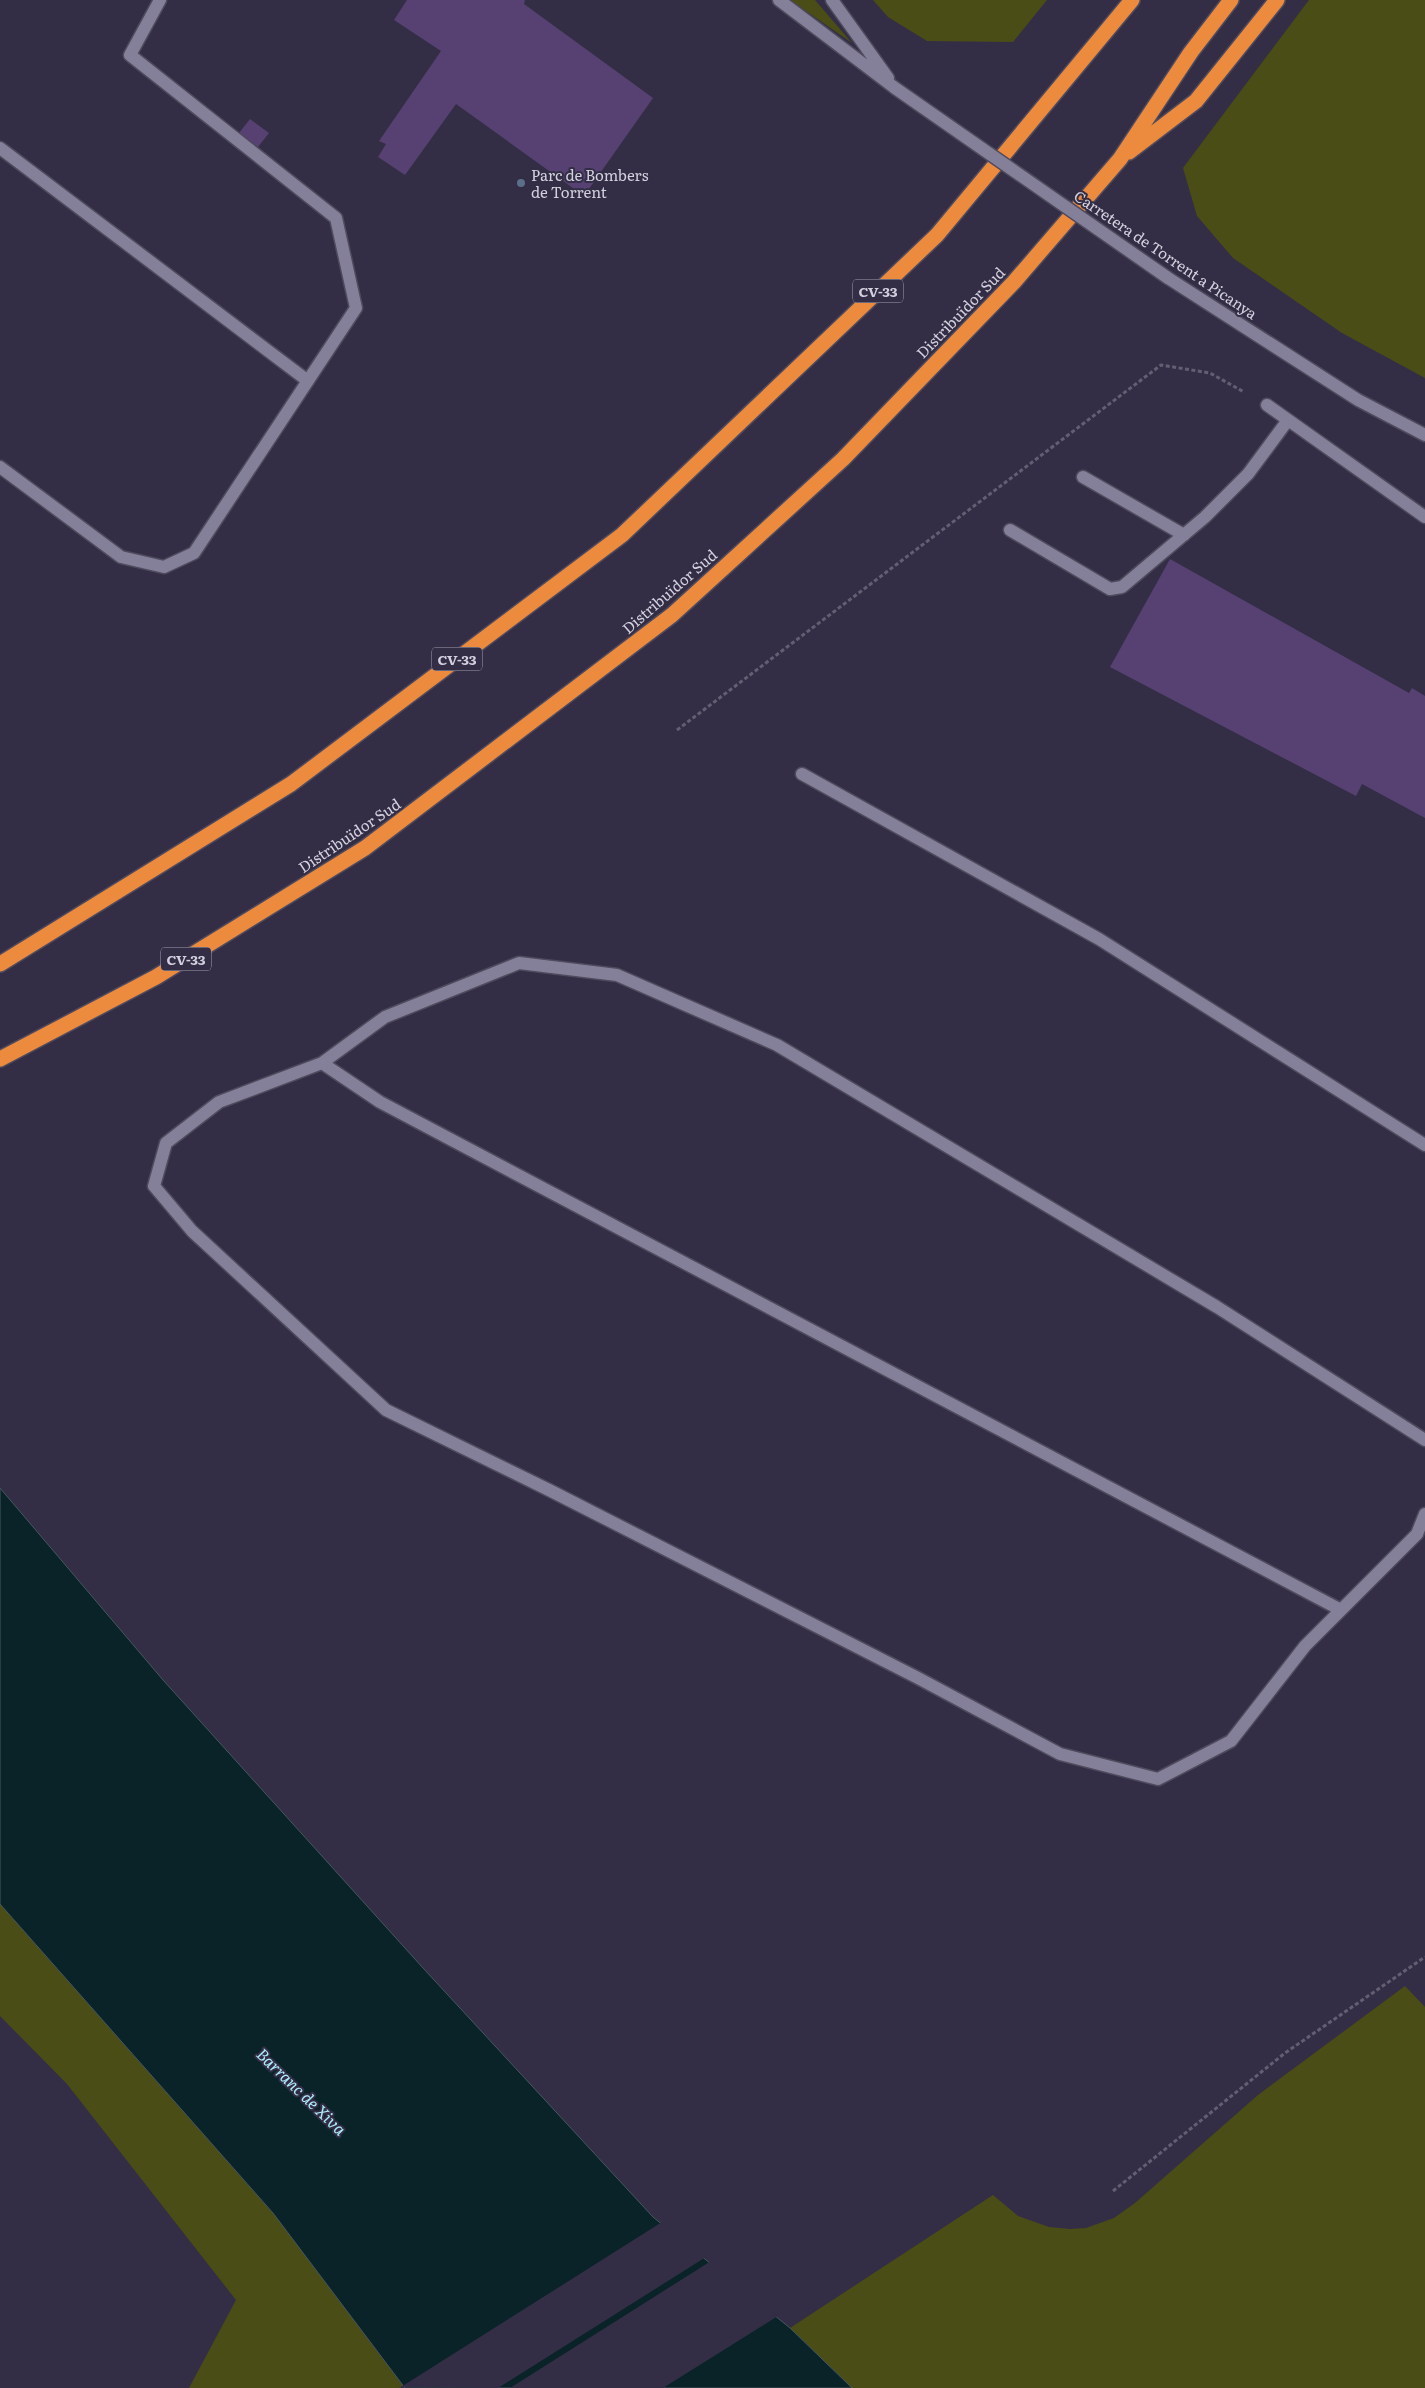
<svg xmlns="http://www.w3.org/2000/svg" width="1425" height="2388" viewBox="0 0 1425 2388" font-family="Literata,serif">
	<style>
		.green { fill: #4b4d16 }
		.water { fill: #092328; stroke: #46575f }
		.pier { fill: #332e45 }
		.building { fill: #564172 }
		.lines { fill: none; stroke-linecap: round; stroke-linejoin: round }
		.minor-casing { stroke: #4f4a5d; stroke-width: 15 }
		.highway-casing { stroke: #4f4a5d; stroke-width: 18 }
		.path { stroke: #635f73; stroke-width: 3; stroke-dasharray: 4 2.5; stroke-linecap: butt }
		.minor { stroke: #85809a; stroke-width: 12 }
		.highway { stroke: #ec8a3d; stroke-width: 15 }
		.minor-bridge-casing { stroke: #4f4a5d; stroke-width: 15; stroke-linecap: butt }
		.minor-bridge { stroke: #85809a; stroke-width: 12 }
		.service-dot { fill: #5c6f8a; stroke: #332e45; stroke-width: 2 }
		.labels { text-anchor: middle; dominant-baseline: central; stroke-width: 4; stroke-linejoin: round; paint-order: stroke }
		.shield { fill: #332e45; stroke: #a3a0b1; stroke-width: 1 }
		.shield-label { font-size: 14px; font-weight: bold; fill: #d3d1df }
		.poi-label { font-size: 15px; fill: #d3d1df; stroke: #332e45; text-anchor: start }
		.street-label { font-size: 15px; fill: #d3d1df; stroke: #332e45 }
		.water-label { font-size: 16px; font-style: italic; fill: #acecfb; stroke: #332e45 }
	</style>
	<rect width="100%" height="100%" fill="#332e45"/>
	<path class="green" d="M 791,0 L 815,0 L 852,43 L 796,4 Z
		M 873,0 L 1047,0 L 1013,42 L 927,41 L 888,17 Z
		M 1309,0 L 1425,0 L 1425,378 L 1342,333 L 1233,258 L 1197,216 L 1183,168 Z
		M 0,1904 L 278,2219 L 403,2386 L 399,2388 L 189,2388 L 236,2300 L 67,2084 L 0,2016 Z
		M 1405,1986 L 1425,2007 L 1425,2388 L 852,2388 L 790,2328 L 993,2195 L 1018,2216 L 1049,2227 L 1070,2229 L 1086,2228 L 1114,2218 L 1135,2203 L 1258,2095 Z"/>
	<path class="water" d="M 0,1488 L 163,1680 L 423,1968 L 653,2217 L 790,2328 L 852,2388 L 405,2388 L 273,2213 L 0,1904 Z"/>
	<path class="pier" d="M 662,2222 L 706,2257 L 498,2388 L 401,2387 Z
		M 711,2261 L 778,2316 L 663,2388 L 510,2388 Z"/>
	<path class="building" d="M 407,0 L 525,0 L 524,4 L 653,98 L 584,196 L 456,104 L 405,175 L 378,157 L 386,144 L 379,141 L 441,51 L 394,20 Z
		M 250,119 L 269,133 L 258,147 L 239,133 Z
		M 1170,559 L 1409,693 L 1412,688 L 1425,696 L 1425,818 L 1362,784 L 1356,796 L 1110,667 Z"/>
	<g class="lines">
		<defs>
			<path id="minor" d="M 779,0 L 895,88
				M 832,0 L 888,78
				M 0,148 L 308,381
				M 1168,278 L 1358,400 L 1425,435
				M 1267,405 L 1425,517
				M 0,467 L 121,557 L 164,567 L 194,553 L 356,308 L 336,218 L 130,55 L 160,0
				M 1083,477 L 1184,535
				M 1010,530 L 1110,589 L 1122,587 L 1205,517 L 1248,474 L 1288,420
				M 802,774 L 1099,939 L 1425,1145
				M 322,1063 L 385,1017 L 519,963 L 617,975 L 777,1045 L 1217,1307 L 1425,1440
				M 1341,1610 L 380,1102 L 322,1063 L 219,1102 L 166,1143 L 154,1186 L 192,1231 L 386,1410 L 551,1491 L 918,1678 L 1060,1754 L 1158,1779 L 1231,1741 L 1305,1646 L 1417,1534 L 1425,1514"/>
			<path id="highway" d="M 1129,152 L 1196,101 L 1277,0
				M 0,964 L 291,784 L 622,535 L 937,235 L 1132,0
				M 0,1059 L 156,977 L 365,848 L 672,615 L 843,459 L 1014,282 L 1120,159 L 1191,52 L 1231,0"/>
		</defs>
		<use href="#minor" class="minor-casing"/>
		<use href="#highway" class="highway-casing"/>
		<path class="path" d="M 677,730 L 1161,365 L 1210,373 L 1244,392
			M 1113,2191 L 1285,2053 L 1425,1957"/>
		<use href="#minor" class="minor"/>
		<use href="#highway" class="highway"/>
		<defs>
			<path id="minor-bridge" d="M 895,88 L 1168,278"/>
		</defs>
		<use href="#minor-bridge" class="minor-bridge-casing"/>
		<use href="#minor-bridge" class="minor-bridge"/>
	</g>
	<circle class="service-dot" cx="521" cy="183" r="5"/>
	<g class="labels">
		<g class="shield">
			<rect x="853" y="279.5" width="50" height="23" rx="4"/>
			<rect x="432" y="647.5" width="50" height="23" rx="4"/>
			<rect x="161" y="947.5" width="50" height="23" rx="4"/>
		</g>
		<g class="shield-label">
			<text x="878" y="291">CV-33</text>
			<text x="457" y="659">CV-33</text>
			<text x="186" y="959">CV-33</text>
		</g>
		<g class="poi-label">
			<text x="531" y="174">Parc de Bombers<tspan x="531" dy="17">de Torrent</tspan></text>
		</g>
		<g class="street-label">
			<text transform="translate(1166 254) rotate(34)">Carretera de Torrent a Picanya</text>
			<text transform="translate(960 312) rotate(-46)">Distribuïdor Sud</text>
			<text transform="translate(669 591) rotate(-41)">Distribuïdor Sud</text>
			<text transform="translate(349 835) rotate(-34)">Distribuïdor Sud</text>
		</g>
		<g class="water-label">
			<text transform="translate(302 2091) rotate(44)">Barranc de Xiva</text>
		</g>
	</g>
</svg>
